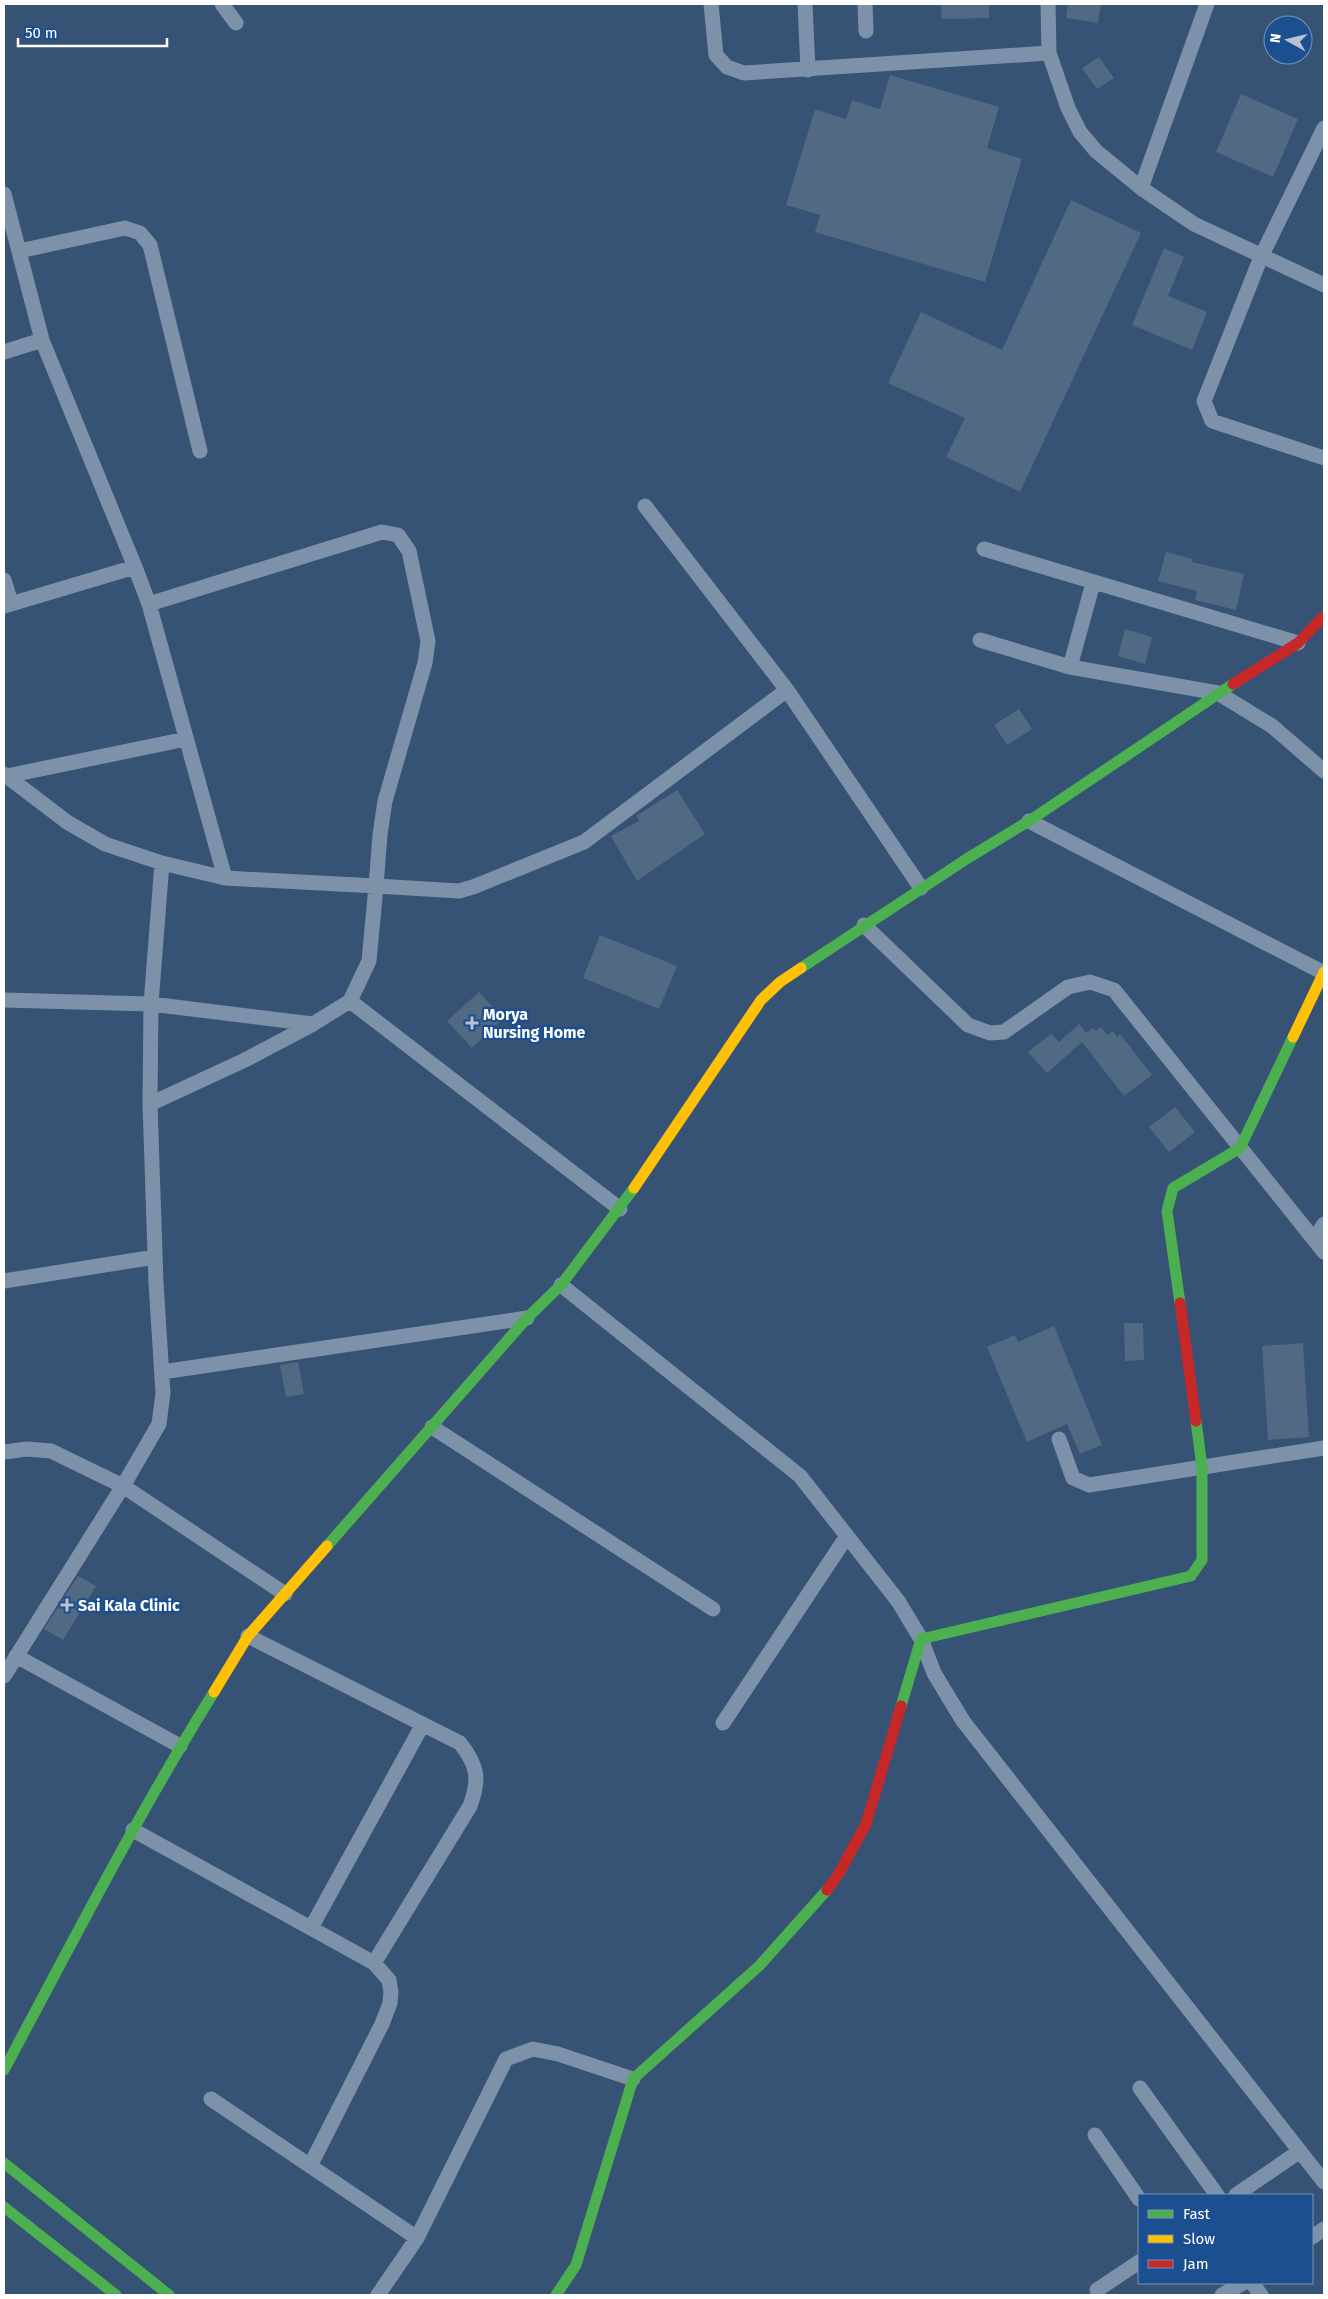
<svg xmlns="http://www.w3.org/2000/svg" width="1328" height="2299" viewBox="0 0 1328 2299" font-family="'Fira Sans',sans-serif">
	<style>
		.building { fill: #526984 }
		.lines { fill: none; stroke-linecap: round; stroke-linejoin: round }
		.street { stroke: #7d92a8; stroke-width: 15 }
		.fast { stroke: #4caf50; stroke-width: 11 }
		.slow { stroke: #ffc107; stroke-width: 11 }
		.jam { stroke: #c62828; stroke-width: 11 }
		.poi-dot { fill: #b9c2ce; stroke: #1b4f8f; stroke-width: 2 }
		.labels { text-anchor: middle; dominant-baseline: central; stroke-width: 4.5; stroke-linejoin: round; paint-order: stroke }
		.poi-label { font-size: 16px; font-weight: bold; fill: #fff; stroke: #1b4f8f; text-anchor: start }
	</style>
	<rect width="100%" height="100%" fill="#365274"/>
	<path class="building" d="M 941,4 L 989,4 L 989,18 L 942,19 Z
		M 1068,4 L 1101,4 L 1098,23 L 1066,18 Z
		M 1099,57 L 1114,78 L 1097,89 L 1082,68 Z
		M 890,75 L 999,107 L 987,148 L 1022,159 L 985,282 L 815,232 L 820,215 L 786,205 L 815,109 L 846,119 L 852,100 L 880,109 Z
		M 1241,94 L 1298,119 L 1273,177 L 1216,152 Z
		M 1071,200 L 1141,233 L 1020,492 L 946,457 L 965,418 L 888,383 L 921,312 L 1002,350 Z
		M 1164,248 L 1184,257 L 1168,296 L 1207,312 L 1192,350 L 1132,325 Z
		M 1166,552 L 1193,559 L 1192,562 L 1244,574 L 1236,610 L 1195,600 L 1197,591 L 1158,581 Z
		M 1125,629 L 1152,637 L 1145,664 L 1118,656 Z
		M 1019,709 L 1032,729 L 1007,745 L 994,725 Z
		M 677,790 L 705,834 L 637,881 L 611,836 L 639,821 L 636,816 Z
		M 600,935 L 677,966 L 659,1009 L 583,978 Z
		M 479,992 L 503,1018 L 472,1048 L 447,1021 Z
		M 1079,1024 L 1086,1033 L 1093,1028 L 1096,1031 L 1101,1027 L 1108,1035 L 1113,1031 L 1117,1037 L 1120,1034 L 1152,1075 L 1124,1096 L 1082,1042 L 1047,1073 L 1028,1052 L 1051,1034 L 1059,1042 Z
		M 1175,1107 L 1195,1132 L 1169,1152 L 1149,1127 Z
		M 1124,1323 L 1143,1323 L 1144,1360 L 1125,1361 Z
		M 1054,1326 L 1102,1445 L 1080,1454 L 1067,1424 L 1027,1442 L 987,1347 L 1015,1335 L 1018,1342 Z
		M 1303,1343 L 1309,1437 L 1268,1440 L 1262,1346 Z
		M 298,1362 L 304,1394 L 286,1397 L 280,1365 Z
		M 78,1576 L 96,1586 L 63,1640 L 44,1629 Z"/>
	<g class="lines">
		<path class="street" d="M 222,4 L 236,23
			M 711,4 L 716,55 L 727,67 L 744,73 L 1049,53
			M 805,4 L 808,70
			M 865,4 L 866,31
			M 1048,4 L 1049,53 L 1068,108 L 1080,132 L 1096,151 L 1141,188 L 1194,224 L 1324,285
			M 1324,128 L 1261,257 L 1204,401 L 1212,421 L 1324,458
			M 1141,188 L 1207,4
			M 4,194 L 42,340 L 135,567
			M 19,251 L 125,228 L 140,233 L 150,245 L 200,451
			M 4,352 L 42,340
			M 645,506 L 787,690 L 921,888
			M 984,549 L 1298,643
			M 4,580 L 11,603
			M 149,604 L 225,878
			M 4,606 L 135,567 L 149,604 L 382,532 L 398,535 L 409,551 L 428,641 L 425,663 L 385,801 L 380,835 L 376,886 L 459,891 L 473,887 L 584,842 L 787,690
			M 980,640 L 1070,667 L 1218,693 L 1272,726 L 1324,771
			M 1070,667 L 1093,583
			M 4,774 L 67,822 L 105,844 L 162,863 L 225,878 L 376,886 L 369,961 L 350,1001 L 313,1024 L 245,1060 L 150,1104 L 156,1283 L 163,1393 L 159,1424 L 123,1486 L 4,1676
			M 7,776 L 186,739
			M 1029,821 L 1324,973
			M 864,925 L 968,1025 L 990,1033 L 1004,1032 L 1068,987 L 1090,982 L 1114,990 L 1324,1252
			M 4,1000 L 151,1004 L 313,1024
			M 350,1001 L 620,1209
			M 150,1104 L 151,1004 L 162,863
			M 1314,1240 L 1324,1224
			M 4,1281 L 155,1257
			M 561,1285 L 800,1476 L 898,1601 L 921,1639 L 934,1673 L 963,1721 L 1324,2182
			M 162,1372 L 527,1318
			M 432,1427 L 713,1609
			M 1059,1439 L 1073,1478 L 1089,1485 L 1324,1448
			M 4,1452 L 27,1449 L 51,1451 L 123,1486 L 285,1594
			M 248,1636 L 460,1743 C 478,1766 480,1779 470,1806 L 374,1963
			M 16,1656 L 180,1746
			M 723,1723 L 847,1536
			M 133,1830 L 374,1963 L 389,1980 L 391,1992 L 390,2003 L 382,2024 L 310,2166
			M 311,1928 L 423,1724
			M 1140,2088 L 1217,2195
			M 211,2099 L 417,2238
			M 1095,2135 L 1139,2199
			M 1236,2195 L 1300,2151
			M 1312,2237 L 1324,2229
			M 1252,2283 L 1261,2295
			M 1097,2290 L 1139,2262
			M 378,2295 L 417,2238 L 506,2059 L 533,2049 L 558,2054 L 633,2079
			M 1222,2295 L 1243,2283"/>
		<path class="fast" d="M 801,968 L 968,858 L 1029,821 L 1233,684
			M 1180,1303 L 1167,1211 L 1173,1188 L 1240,1148 L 1293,1037
			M 327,1546 L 527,1318 L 561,1285 L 634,1188
			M 901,1706 L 921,1639 L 1191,1576 L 1202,1560 L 1202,1467 L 1196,1421
			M 4,2070 C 72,1943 138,1814 214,1692
			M 4,2163 L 169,2295
			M 4,2207 L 116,2295
			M 556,2295 L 576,2265 L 633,2079 L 759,1966 L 827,1890"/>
		<path class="slow" d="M 1293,1037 L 1324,972
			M 634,1188 L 761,1000 L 780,982 L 801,968
			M 214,1692 L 248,1636 L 327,1546"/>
		<path class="jam" d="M 1233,684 L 1298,643 L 1324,616
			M 1180,1303 L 1196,1421
			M 827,1890 L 838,1875 L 866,1824 L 901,1706"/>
	</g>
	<g class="poi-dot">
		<path d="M469.5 1015.5h5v5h5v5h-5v5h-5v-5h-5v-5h5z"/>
		<path d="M64.5 1597.5h5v5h5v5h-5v5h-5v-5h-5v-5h5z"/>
	</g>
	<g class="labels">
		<g class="poi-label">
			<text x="483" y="1014">Morya<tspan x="483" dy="18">Nursing Home</tspan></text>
			<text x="78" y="1605">Sai Kala Clinic</text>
		</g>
	</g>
	<rect width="1328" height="2299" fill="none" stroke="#ffffff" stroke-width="10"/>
	<rect x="1138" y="2194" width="175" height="90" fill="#1b4f8f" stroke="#7695bc"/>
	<rect x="1148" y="2210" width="25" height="8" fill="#4caf50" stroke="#7695bc"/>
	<text x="1183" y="2219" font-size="15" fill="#ffffff">Fast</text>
	<rect x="1148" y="2235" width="25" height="8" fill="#ffc107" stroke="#7695bc"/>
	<text x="1183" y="2244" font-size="15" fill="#ffffff">Slow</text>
	<rect x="1148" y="2260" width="25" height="8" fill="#c62828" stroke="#7695bc"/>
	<text x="1183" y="2269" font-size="15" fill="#ffffff">Jam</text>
	<g transform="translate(1288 40) rotate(278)"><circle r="24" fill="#1b4f8f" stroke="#7695bc"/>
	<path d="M0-4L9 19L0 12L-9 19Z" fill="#b9c2ce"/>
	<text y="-8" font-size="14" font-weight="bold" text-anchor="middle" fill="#ffffff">N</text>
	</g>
	<path d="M18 38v8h149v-8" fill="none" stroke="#ffffff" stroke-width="2.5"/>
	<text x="25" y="38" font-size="15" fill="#ffffff" stroke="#1b4f8f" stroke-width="4" paint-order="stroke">50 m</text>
</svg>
